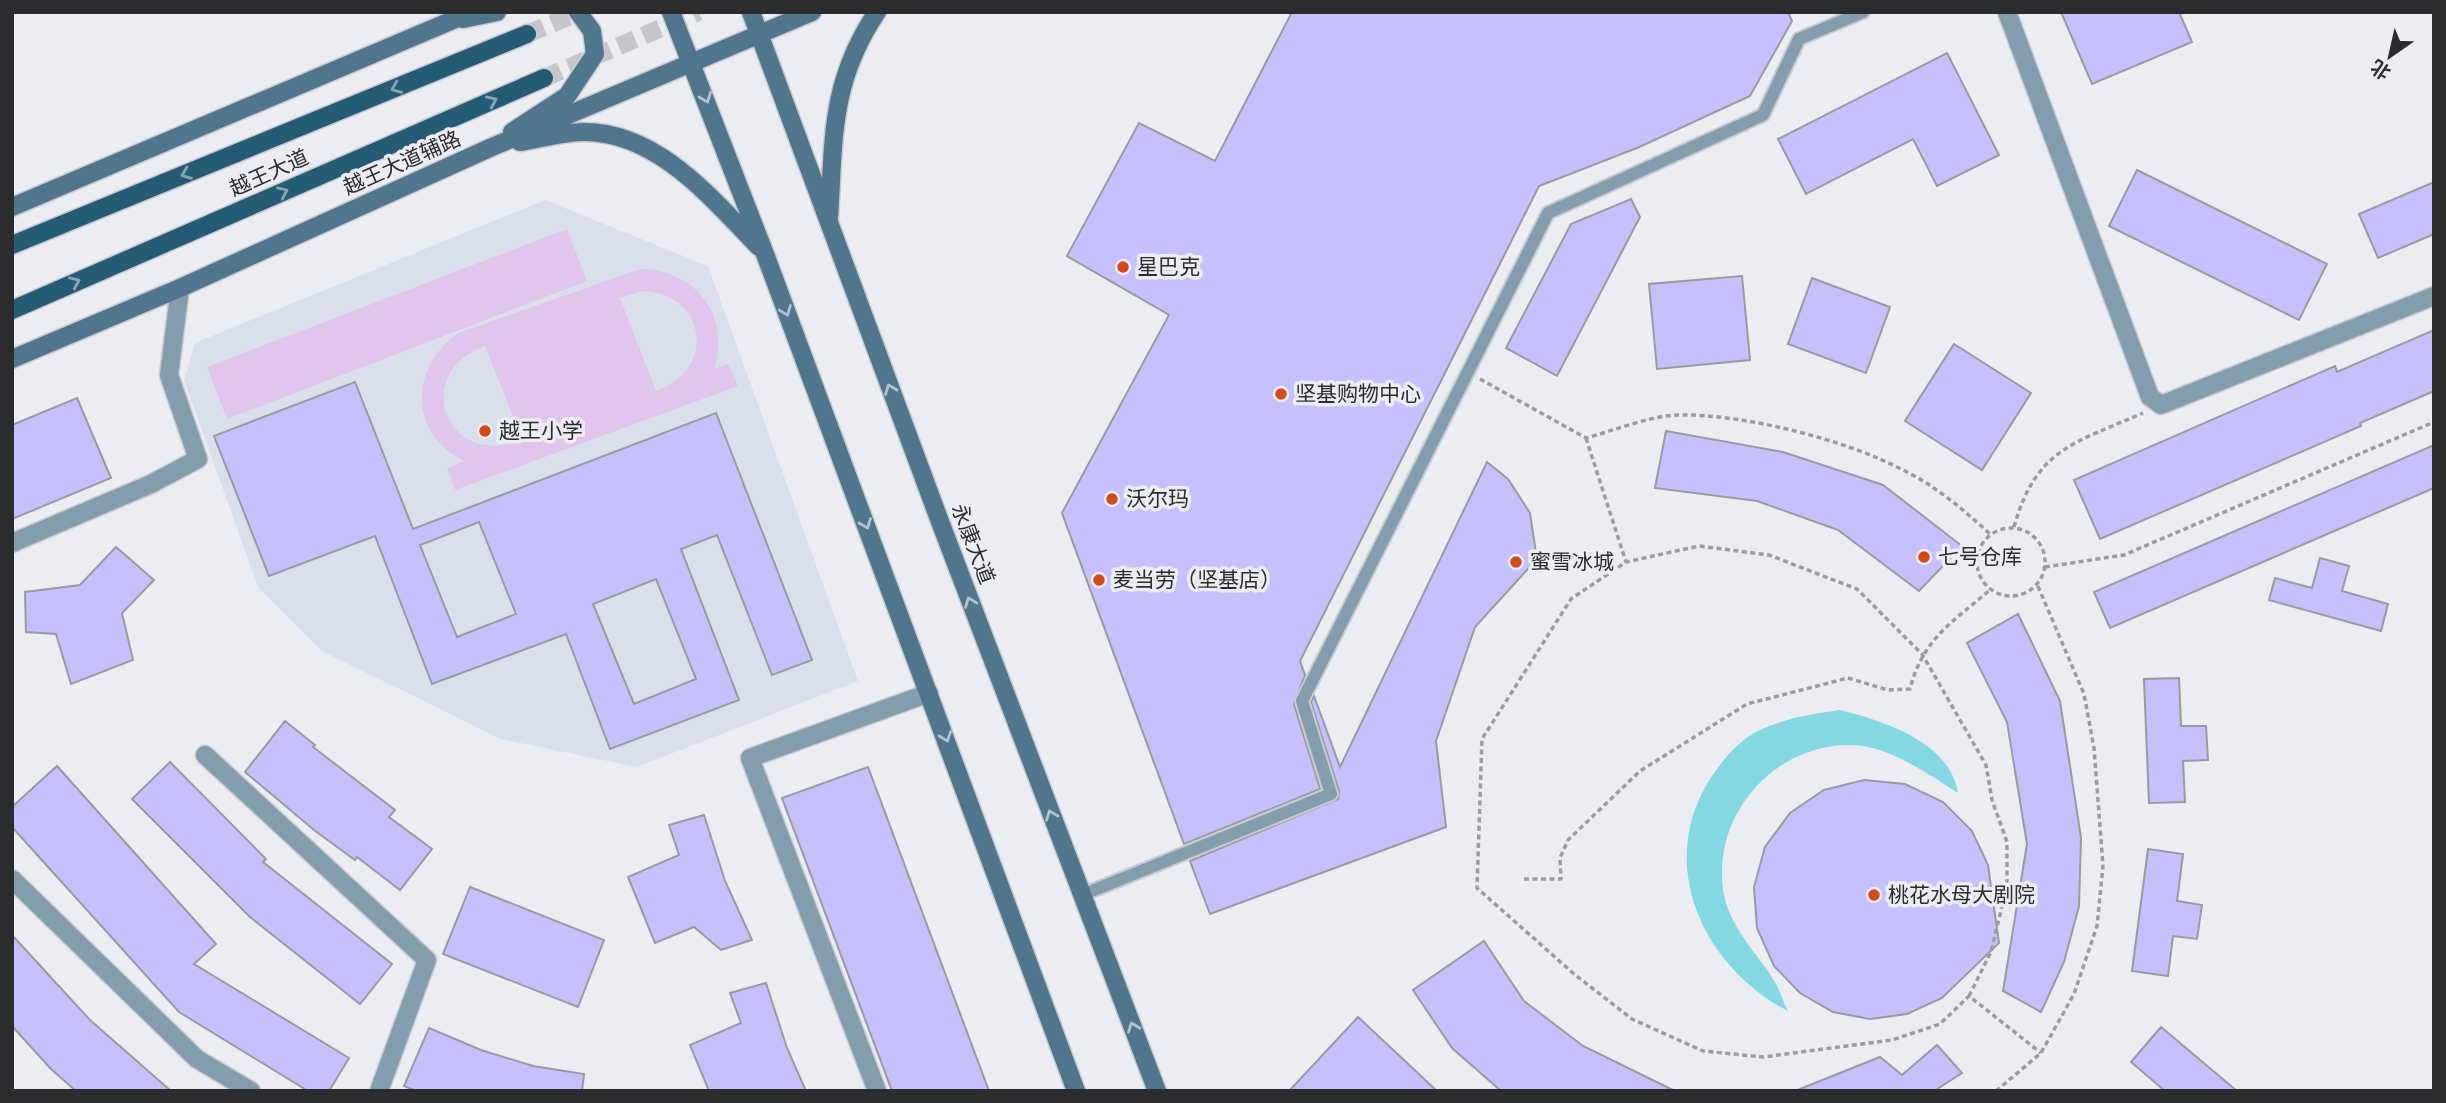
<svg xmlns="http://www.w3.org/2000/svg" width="2446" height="1103" viewBox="0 0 2446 1103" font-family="Signika,'Noto Sans SC',sans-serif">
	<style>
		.built { fill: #d9e0eb }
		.green { fill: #dfc4eb; fill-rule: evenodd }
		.water { fill: #83d8e2 }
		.building { fill: #c6c1fd; stroke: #9a9a9f; stroke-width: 2; fill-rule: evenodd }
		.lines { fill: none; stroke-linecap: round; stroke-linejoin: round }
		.primary-tunnel { stroke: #c5c6cb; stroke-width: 18; stroke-dasharray: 18 9; stroke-linecap: butt }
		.lane-casing { stroke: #c8cacf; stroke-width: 16 }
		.street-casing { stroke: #c8cacf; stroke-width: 21 }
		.secondary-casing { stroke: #c8cacf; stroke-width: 21 }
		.primary-casing { stroke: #c8cacf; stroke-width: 21 }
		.path { stroke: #9b9ca0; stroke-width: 3.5; stroke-dasharray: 5 3.5; stroke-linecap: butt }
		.lane { stroke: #839dad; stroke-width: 12 }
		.street { stroke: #839dad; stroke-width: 18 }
		.secondary { stroke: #4f768d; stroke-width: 18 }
		.primary { stroke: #265b75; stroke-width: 18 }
		.oneway { stroke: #88a4b4 }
		.oneway2 { stroke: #b4c3cf }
		.poi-dot { fill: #d34b1a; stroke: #ebedf2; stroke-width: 2.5 }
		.labels { text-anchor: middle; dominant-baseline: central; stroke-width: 7; stroke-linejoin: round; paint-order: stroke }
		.street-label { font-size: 21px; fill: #2b2c2e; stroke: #ebedf2 }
		.poi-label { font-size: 21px; fill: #2b2c2e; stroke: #ebedf2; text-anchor: start }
	</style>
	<rect width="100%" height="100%" fill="#ebedf2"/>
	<path class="built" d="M 545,200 L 708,266 L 858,681 L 637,767 L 501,739 L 322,651 L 258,587 L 184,380 L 195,343 Z"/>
	<path class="green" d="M 567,229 L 587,281 L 227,419 L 207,367 Z
		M 640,269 C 696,270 731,315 714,369 L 729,364 L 738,386 L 455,490 L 447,468 L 464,461 C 408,433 410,367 458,333 ZM 642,291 C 707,293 717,370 656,391 L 620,298 ZM 485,346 L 522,439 C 450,472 407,375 485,346 Z"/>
	<path class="water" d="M 1840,710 C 1884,721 1950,742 1958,793 C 1926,773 1890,746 1851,745 C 1775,744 1713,813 1723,889 C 1728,927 1757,952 1775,982 C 1780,991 1783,1002 1788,1011 C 1704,968 1655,865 1710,779 C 1721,762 1739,740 1758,731 C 1784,718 1813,714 1840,710 Z"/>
	<path class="building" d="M 1292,12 L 1788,12 L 1792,21 L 1750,96 L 1637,148 L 1539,186 L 1300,661 L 1305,675 L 1294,704 L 1320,789 L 1184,844 L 1062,513 L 1169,315 L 1067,256 L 1139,123 L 1215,161 Z
		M 2061,12 L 2179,12 L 2192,42 L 2092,84 Z
		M 1947,53 L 1999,155 L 1937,186 L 1913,139 L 1806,194 L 1778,139 Z
		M 2137,170 L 2327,264 L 2299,320 L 2109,226 Z
		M 2434,182 L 2434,234 L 2378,258 L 2359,214 Z
		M 1631,199 L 1640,217 L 1557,376 L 1506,348 L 1571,224 Z
		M 1742,276 L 1750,360 L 1657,369 L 1649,284 Z
		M 1812,278 L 1890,307 L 1866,373 L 1788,344 Z
		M 2434,330 L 2434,391 L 2360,423 L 2361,426 L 2100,539 L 2074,480 L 2335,366 L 2337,372 Z
		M 1954,344 L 2031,393 L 1982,470 L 1905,421 Z
		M 355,382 L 413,529 L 716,413 L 812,660 L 772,675 L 717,535 L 681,549 L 739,700 L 610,749 L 566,634 L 432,684 L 375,536 L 269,576 L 214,436 ZM 479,522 L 516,614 L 457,637 L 420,545 ZM 656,579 L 696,679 L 634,704 L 593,604 Z
		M 77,398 L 111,478 L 12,519 L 12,425 Z
		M 1666,431 L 1783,452 L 1883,485 L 1962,546 L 1919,591 L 1838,530 L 1757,501 L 1655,488 Z
		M 2434,445 L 2434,488 L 2110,628 L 2094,592 Z
		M 1487,462 L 1508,479 L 1530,513 L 1537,559 L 1475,627 L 1436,741 L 1446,827 L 1210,914 L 1190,861 L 1338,799 L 1339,791 L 1311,702 L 1314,696 L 1340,767 Z
		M 116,547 L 154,580 L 122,613 L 133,660 L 71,684 L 56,634 L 26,632 L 25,592 L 80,585 Z
		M 2320,558 L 2349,566 L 2342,591 L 2388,604 L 2381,631 L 2269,600 L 2275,578 L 2312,588 Z
		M 2018,614 L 2060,701 L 2081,838 L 2079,906 L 2064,962 L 2041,1012 L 2003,991 L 2027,844 L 2007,722 L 1967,643 Z
		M 2179,678 L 2181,726 L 2206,726 L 2208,760 L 2183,761 L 2185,802 L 2149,803 L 2144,679 Z
		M 285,721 L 315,745 L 313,747 L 395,810 L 389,817 L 432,849 L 400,890 L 357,857 L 355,860 L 314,830 L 245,772 Z
		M 170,762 L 266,859 L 263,862 L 392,964 L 360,1004 L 250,917 L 132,799 Z
		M 57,766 L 216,944 L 194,964 L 349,1058 L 329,1091 L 308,1091 L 179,1012 L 12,827 L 12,807 Z
		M 868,767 L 989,1091 L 892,1091 L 782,798 Z
		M 1864,780 L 1905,784 L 1943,802 L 1972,831 L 1988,865 L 1999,943 L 1942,998 L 1907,1014 L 1870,1019 L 1833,1012 L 1800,993 L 1774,966 L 1757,928 L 1754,887 L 1765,847 L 1790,813 L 1824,790 Z
		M 704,815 L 725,881 L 752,940 L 721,950 L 694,927 L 655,943 L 628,877 L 679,855 L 669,825 Z
		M 2148,849 L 2183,854 L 2177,901 L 2202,905 L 2197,939 L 2173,936 L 2168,976 L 2132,971 Z
		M 470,887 L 604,940 L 578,1007 L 443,954 Z
		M 12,935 L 90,1020 L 171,1091 L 76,1091 L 51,1069 L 12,1026 Z
		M 1484,941 L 1524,1001 L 1583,1046 L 1675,1091 L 1501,1091 L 1452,1048 L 1413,990 Z
		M 766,983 L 787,1048 L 806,1091 L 709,1091 L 690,1045 L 741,1023 L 730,993 Z
		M 1358,1017 L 1437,1091 L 1289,1091 Z
		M 2161,1027 L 2237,1091 L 2165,1091 L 2131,1062 Z
		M 429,1028 L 481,1050 L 533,1066 L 584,1074 L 582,1091 L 416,1091 L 404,1086 Z
		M 1937,1045 L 1962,1073 L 1934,1091 L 1795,1091 L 1880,1057 L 1902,1075 Z"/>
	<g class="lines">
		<path class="primary-tunnel" d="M 527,34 L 580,12
			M 544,78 L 699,12"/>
		<defs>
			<path id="lane" d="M 1082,895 L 1331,794 L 1302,701 L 1548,213 L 1763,115 L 1799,39 L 1863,12"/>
			<path id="street" d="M 2007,12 L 2150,397 L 2161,405 L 2434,296
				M 12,543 L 151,484 L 198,459 L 169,375 L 180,288
				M 205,755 L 427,960 L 379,1091
				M 12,879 L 197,1059 L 251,1091
				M 877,1091 L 750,758 L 929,693"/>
			<path id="secondary" d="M 671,12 L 765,254 L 1076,1091
				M 751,12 L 939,519 L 1157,1091
				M 463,19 L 497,12
				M 512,132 L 567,96 L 595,54 L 592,31 L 578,12
				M 520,142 C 540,139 563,132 584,132 C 658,132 712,199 759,247
				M 12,207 L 472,12
				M 829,218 C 834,138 830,82 877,12
				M 12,359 L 180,288 L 492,147 L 812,12"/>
			<path id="primary" d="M 12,245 L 527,34
				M 12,310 L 544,78"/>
		</defs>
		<use href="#lane" class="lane-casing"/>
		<use href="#street" class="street-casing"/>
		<use href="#secondary" class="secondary-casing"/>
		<use href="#primary" class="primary-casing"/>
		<path class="path" d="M 1480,379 L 1586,438 C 1613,431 1652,415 1679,415 C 1745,414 1847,440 1905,471 C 1937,487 1964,510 1990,534
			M 1586,438 L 1626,562
			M 2014,527 C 2036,448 2075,443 2143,413
			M1977 562a34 34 0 1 1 68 0a34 34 0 1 1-68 0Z
			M 2045,567 L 2124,555 L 2434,422
			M 1524,879 L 1561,879 L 1560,858 L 1568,840 L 1640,771 L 1747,704 L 1848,678 L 1888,690 L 1910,689 C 1923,638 1953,622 1991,589
			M 1969,996 L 1991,952 L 2007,886 L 2007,842 L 1992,800 L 1986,765 L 1922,654 L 1857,589 L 1769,555 L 1699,546 L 1626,562 L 1571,599 L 1482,739 L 1477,888 L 1574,974 L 1632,1019 L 1703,1051 L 1763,1057 L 1892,1040 L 1940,1024 L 1969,996 L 2041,1053
			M 1996,1091 L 2041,1053 L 2074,994 L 2097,926 L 2103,866 L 2094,748 L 2084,694 L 2037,584"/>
		<use href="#lane" class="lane"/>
		<use href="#street" class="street"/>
		<use href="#secondary" class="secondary"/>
		<use href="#primary" class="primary"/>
	</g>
	<defs><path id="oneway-chevron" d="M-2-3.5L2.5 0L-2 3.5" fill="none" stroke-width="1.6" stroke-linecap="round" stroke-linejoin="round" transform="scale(1.75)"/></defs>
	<g class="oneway">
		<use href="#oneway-chevron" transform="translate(396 88) rotate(158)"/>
		<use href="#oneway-chevron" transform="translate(492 101) rotate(-24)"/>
		<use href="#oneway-chevron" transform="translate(186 174) rotate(158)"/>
		<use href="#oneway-chevron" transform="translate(283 192) rotate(-24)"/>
		<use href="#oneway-chevron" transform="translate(75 282) rotate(-24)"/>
	</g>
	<g class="oneway2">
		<use href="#oneway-chevron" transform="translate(706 98) rotate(69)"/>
		<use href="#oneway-chevron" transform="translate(786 311) rotate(69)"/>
		<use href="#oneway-chevron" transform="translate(890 389) rotate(-111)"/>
		<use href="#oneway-chevron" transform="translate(866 524) rotate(69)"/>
		<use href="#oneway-chevron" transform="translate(970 602) rotate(-111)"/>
		<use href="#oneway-chevron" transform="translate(946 737) rotate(70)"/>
		<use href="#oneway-chevron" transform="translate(1051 815) rotate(-111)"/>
		<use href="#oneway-chevron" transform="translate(1133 1027) rotate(-110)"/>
	</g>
	<g class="poi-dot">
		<circle cx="1123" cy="267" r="7"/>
		<circle cx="1281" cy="394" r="7"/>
		<circle cx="485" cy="431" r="7"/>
		<circle cx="1112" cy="499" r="7"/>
		<circle cx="1924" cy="557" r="7"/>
		<circle cx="1516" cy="562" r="7"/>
		<circle cx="1099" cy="580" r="7"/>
		<circle cx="1874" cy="895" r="7"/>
	</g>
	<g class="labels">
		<g class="street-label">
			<text transform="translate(402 163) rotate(-24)">越王大道辅路</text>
			<text transform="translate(269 173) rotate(-24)">越王大道</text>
			<text transform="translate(973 544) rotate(69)">永康大道</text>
		</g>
		<g class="poi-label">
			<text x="1137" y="267">星巴克</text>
			<text x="1295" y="394">坚基购物中心</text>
			<text x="499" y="431">越王小学</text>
			<text x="1126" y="499">沃尔玛</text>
			<text x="1938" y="557">七号仓库</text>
			<text x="1530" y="562">蜜雪冰城</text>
			<text x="1113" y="580">麦当劳（坚基店）</text>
			<text x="1888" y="895">桃花水母大剧院</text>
		</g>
	</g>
	<rect width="2446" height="1103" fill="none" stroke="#2b2c2e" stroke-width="28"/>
	<g transform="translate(2390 56) rotate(214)" stroke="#ebedf2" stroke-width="5" paint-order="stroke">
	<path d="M0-5L12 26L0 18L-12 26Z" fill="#2b2c2e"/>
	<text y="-10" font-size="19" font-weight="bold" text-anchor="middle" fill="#2b2c2e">北</text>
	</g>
</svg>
